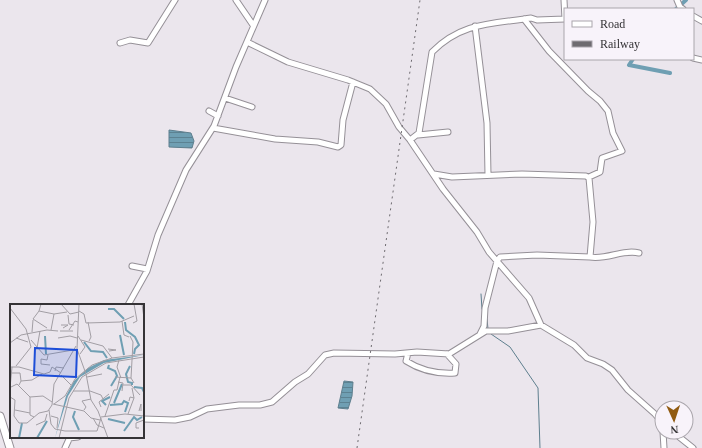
<svg xmlns="http://www.w3.org/2000/svg" width="702" height="448" viewBox="0 0 702 448" font-family="Georgia,serif">
<defs>
<pattern id="water-rules" width="6" height="5" patternUnits="userSpaceOnUse"><rect width="6" height="5" fill="#6f9fb3"/><path d="M0 2.5h6" fill="none" stroke="#5c8292"/></pattern>
</defs>
<rect width="100%" height="100%" fill="#ebe6ed"/>
<!-- water -->
<path fill="url(#water-rules)" stroke="#5e7f8e" d="M169 130 191 133 194 141 192 148 169 147Z
M344 381 353 382 352 396 348 409 338 408Z"/>
<g fill="none" stroke-linecap="round" stroke-linejoin="round">
<!-- stream -->
<path stroke="#5e7f8e" stroke-width="1" d="M481 294 482 309
M487 319 488 329
M491 334 510 347 538 388 540 448"/>
<!-- canal -->
<path stroke="#6f9fb3" stroke-width="4" d="M676 9 686 0
M633 59 629 65 670 73"/>
<defs>
<path id="minor" d="M236 0 253 25
M677 0 680 7 683 9
M693 16 702 21
M524 19 549 51 588 91 600 101 608 111 613 133 622 151 602 158 600 172 589 177
M475 26 487 123 488 175
M247 42 288 62 348 80 370 89 386 104 399 127 410 140 419 133 432 52C462 22 492 24 531 18L537 20 565 19 564 0
M120 43 130 40 148 43 175 0
M693 58 702 60
M225 98 252 107
M209 111 218 116
M213 128 275 139 318 142 338 147 341 145 343 120 353 82
M418 135 448 132
M410 140 443 189 477 232 489 252 529 298 541 325
M434 174 452 177 522 174 586 176 589 178 593 222 590 257 537 255 500 257 497 261 485 308 484 326 480 334
M590 257C607 260 623 249 639 253
M132 266 147 269
M128 305 147 271 158 235 186 170 214 126 236 67 265 0
M408 353 406 361C420 370 438 374 455 373L456 364 447 354
M143 419 175 420 190 417 207 409 239 405H260L272 402 295 382 308 374 325 355 334 353 395 354 417 352 449 354 486 331H508L541 325 574 345 587 358 603 364 612 370 628 390 655 414 662 422
M663 432 664 448
M673 432 693 448
M69 438 78 437
M65 448 70 437"/>
<path id="highway" d="M0 416 10 448"/>
</defs>
<!-- minor casing -->
<use href="#minor" stroke="#959097" stroke-width="7"/>
<!-- highway casing -->
<use href="#highway" stroke="#959097" stroke-width="9"/>
<!-- minor -->
<use href="#minor" stroke="#fff" stroke-width="5"/>
<!-- highway -->
<use href="#highway" stroke="#fff" stroke-width="7"/>
<!-- rail -->
<path stroke="#6e6b70" stroke-width="1" stroke-dasharray="2 4" stroke-linecap="butt" d="M357 448 420 0"/>
</g>
<!-- overview -->
<g transform="translate(10 304)">
<rect width="134" height="134" fill="#ebe6ed"/>
<path d="M134 51 94 59 70 73 58 92 45 134 56 92 64 77 78 64 94 56Z" fill="#6f9fb3"/>
<path fill="none" stroke="#6f9fb3" stroke-width="2" d="M98 5H104L114 15M115 18 116 26 125 33 129 41 125 45 124 50M110 31 114 51M35 32 36 50M74 38 81 47 93 48 97 54M99 61 98 64 105 67 107 72 101 82M120 62 116 70 118 78 122 79V81M124 83 132 84 134 88M104 99 112 80M96 101 92 97 100 93M100 101 112 100 114 97 118 99 115 108M65 107 63 113 69 126M98 115 115 119M114 127 124 113 127 116 132 113M9 134 12 119M27 134 37 117"/>
<path fill="none" stroke="#a29ea4" stroke-width="1" d="M31 0 29 7 23 15 37 24M51 0 60 10 69 8M69 0 67 45 76 70M132 0 134 14M0 4 16 25 21 43 6 62M29 7 44 10 57 8M69 7 74 10 76 19 110 18 124 12M58 11 59 20 64 21M112 17 114 31 119 33M78 18 81 33 79 37M123 19 127 17 124 0M51 21H58L53 24M41 26 44 10M59 26 65 17 68 18M50 27H63M22 28 23 16M68 32 75 43 70 50M120 32 123 38 121 74M6 34 18 38M48 34 60 32 67 34M21 36 34 51 63 46M71 36 93 42 102 54M0 39 11 31 37 26 48 27M27 44 30 27M98 45 106 46 99 47M38 51 37 56 31 55V60L40 61M109 56 107 63 111 74M82 61 102 54 134 50M0 63H9L34 70 40 68 42 63 51 69M45 67 46 63 54 64M2 69H10L11 77M76 70 81 96 88 107 98 134M51 71 61 81M77 73 92 70M105 73 121 74 124 79M108 78 113 79 112 87M9 81 11 77 22 76 32 70M113 81H121L130 91M1 83 7 80 20 93 33 92 42 98M0 84 2 63M63 87H80M80 87 91 91 93 95M55 92 65 75 82 61M0 93 5 96 4 112 9 119H17L29 109 38 107 42 101 44 80 66 42M20 93V111L24 113M119 97 120 93 124 94 122 84M43 100 74 107 81 114 90 116M44 100 55 92M91 103 89 98 99 90M5 106 20 109M39 106 41 120 45 125 55 127H87L91 114M74 106 76 103 72 97 81 95M129 107 131 100V107M118 110 124 94M41 112 48 114 47 124M95 112 104 86H107L110 73M91 113 115 110 134 112M83 114 87 121 94 124M26 121 35 117 37 110M129 124H126V119L134 116M49 134 59 94 72 73 96 59 134 53"/>
<path fill="#1d4ed8" fill-opacity="0.15" stroke="#1d4ed8" stroke-width="2" d="M25 44 67 46 66 73 24 71Z"/>
<rect width="134" height="134" fill="none" stroke="#353336" stroke-width="2"/>
</g>
<!-- legend -->
<rect x="564" y="8" width="130" height="52" fill="#f8f3fa" stroke="#aaa6ac"/>
<rect x="572" y="21" width="20" height="6" fill="#ffffff" stroke="#aaa6ac"/>
<text x="600" y="28" font-size="12" fill="#353336">Road</text>
<rect x="572" y="41" width="20" height="6" fill="#6e6b70" stroke="#aaa6ac"/>
<text x="600" y="48" font-size="12" fill="#353336">Railway</text>
<!-- north arrow -->
<g transform="translate(674 420) rotate(177)"><circle r="19" fill="#f8f3fa" stroke="#aaa6ac"/>
<path d="M0-3L7 15L0 10L-7 15Z" fill="#915b11"/>
<text y="-6" font-size="11" font-weight="bold" text-anchor="middle" fill="#353336">N</text>
</g>
</svg>
